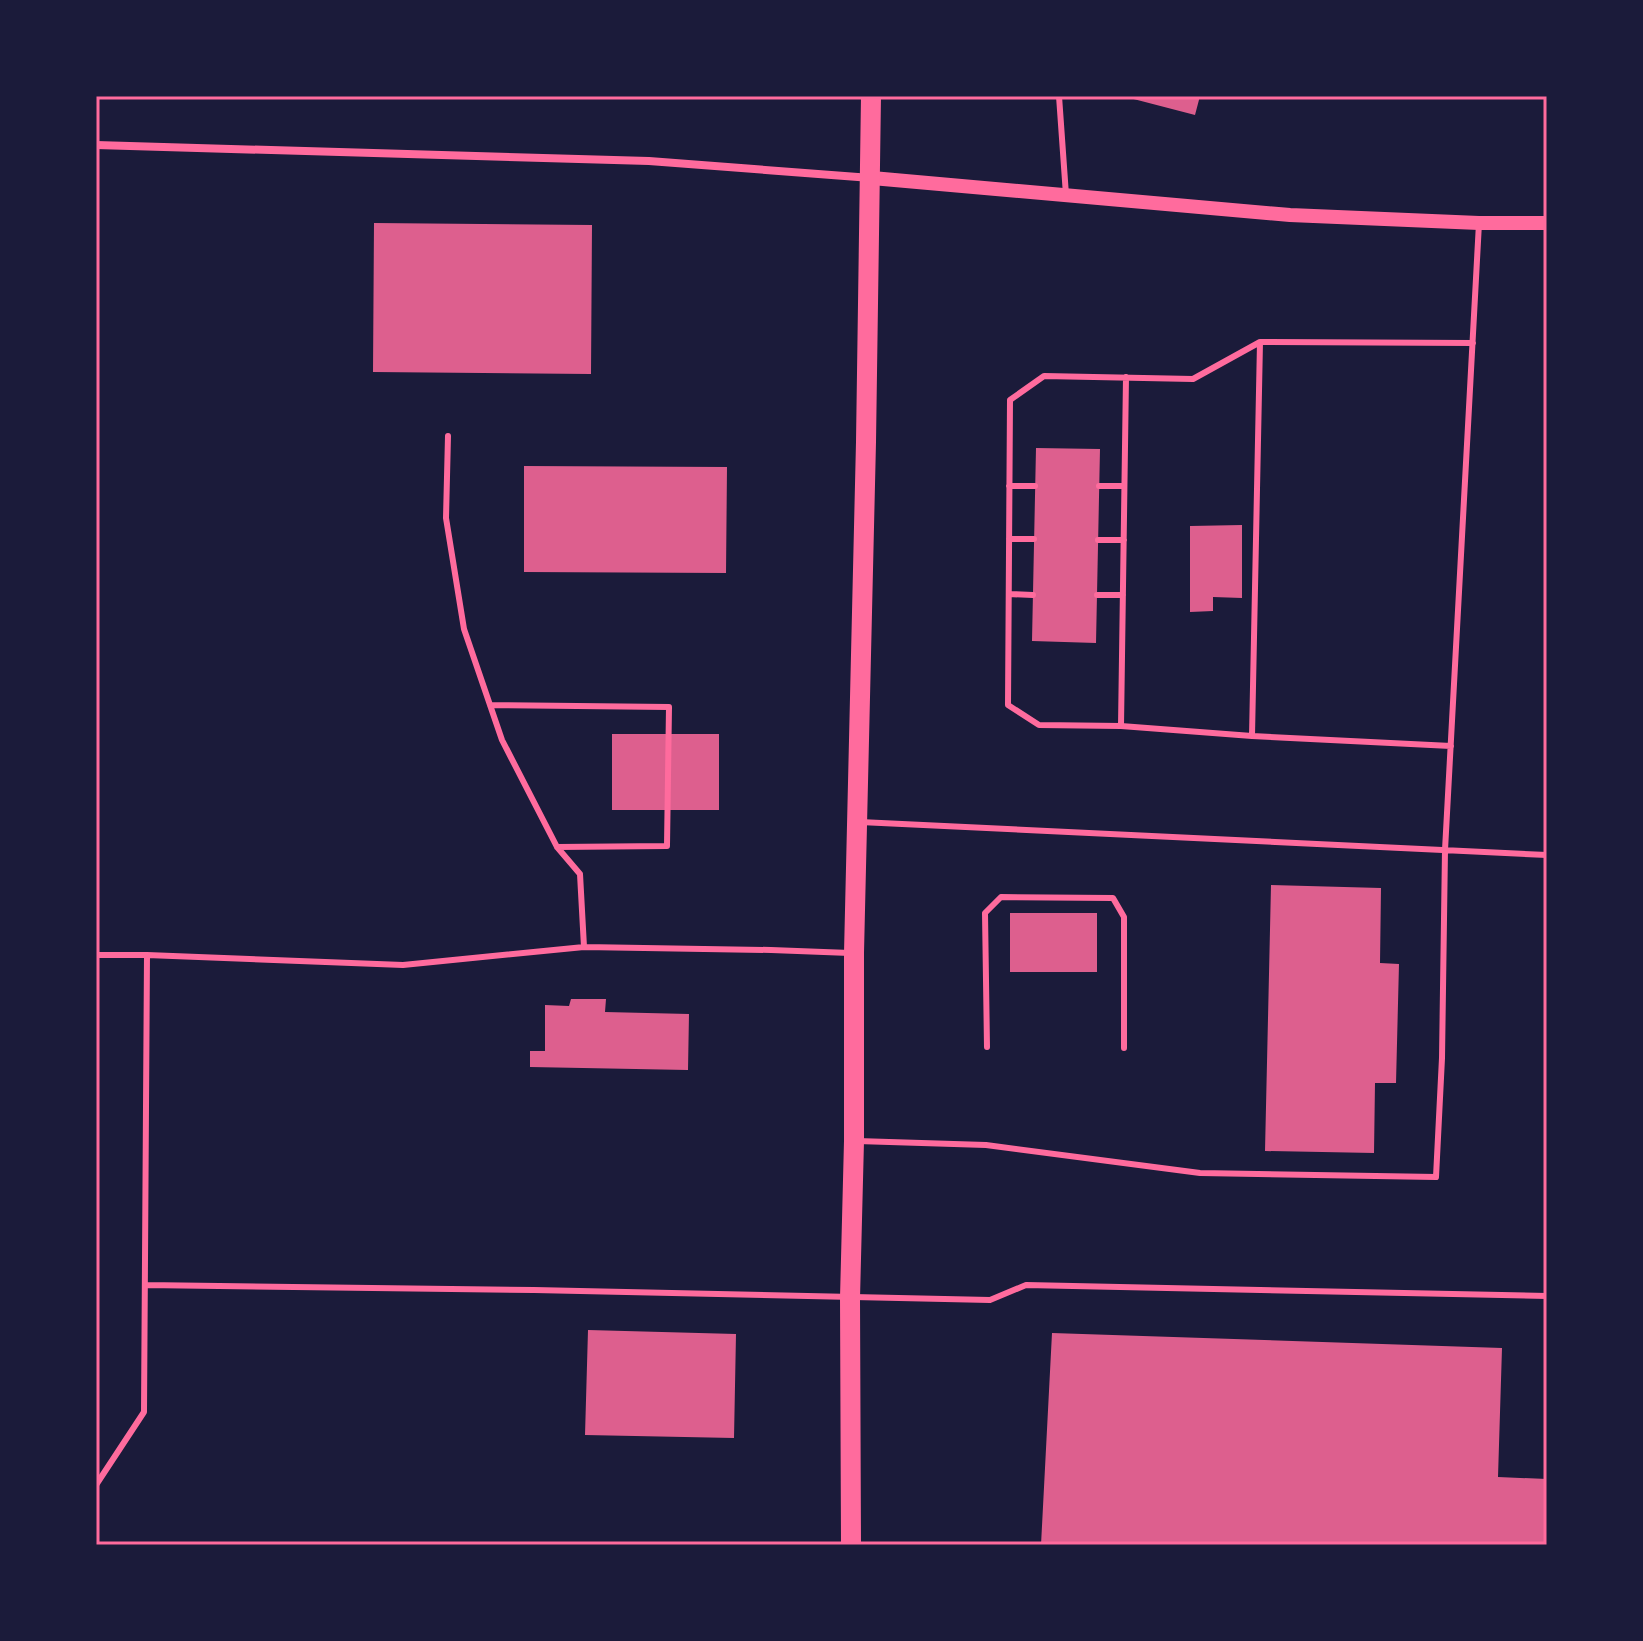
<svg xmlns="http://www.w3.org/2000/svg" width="1643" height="1641" viewBox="0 0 1643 1641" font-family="Literata,serif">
<rect width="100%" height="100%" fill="#1b1b3a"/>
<!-- building -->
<path fill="#dd5f8e" d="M1122 96H1200L1195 115Z
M374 223 592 225 591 374 373 372Z
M1036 448 1100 449 1096 643 1032 641Z
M524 466 727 467 726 573 524 572Z
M1242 525V598L1213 597V611L1190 612V526Z
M612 734H719V810H612Z
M1271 885 1381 888 1380 963 1399 964 1396 1083H1375L1374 1153 1265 1151Z
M1010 913H1097V972H1010Z
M571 999H606L605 1012 689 1014 688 1070 530 1067V1051H545V1005L569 1006Z
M588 1330 736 1334 734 1438 585 1435Z
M1052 1333 1502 1348 1498 1477 1547 1479V1545H1041Z"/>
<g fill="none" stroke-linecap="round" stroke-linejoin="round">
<!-- service -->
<path stroke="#ff6b9d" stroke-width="6" d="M1059 96 1066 195
M448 436 446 518 464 629 502 740 557 847 580 874 584 947
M1009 486H1035
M1099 486H1124
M1009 539H1034
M1098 540H1124
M1009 594 1033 595
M1097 595H1123
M490 705 669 707 667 846 557 847
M1121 726 1126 377
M1252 736 1260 342
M1451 746 1252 736 1121 726 1039 725 1008 705 1010 400 1044 376 1193 379 1260 342 1473 343
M860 822 1547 855
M96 955H147
M987 1047 985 913 1001 897 1113 898 1124 917V1048
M857 1141 986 1145 1200 1173 1436 1177 1442 1058 1445 850 1479 223
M145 1285 534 1290 990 1300 1026 1285 1547 1296
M96 1485 144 1412 147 955 403 965 584 947 771 950 850 953"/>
<!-- minor -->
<path stroke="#ff6b9d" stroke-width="8" d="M96 145 649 161 871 178"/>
<!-- tertiary -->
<path stroke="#ff6b9d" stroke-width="14" d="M872 178 1290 215 1479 223H1547"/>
<!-- primary -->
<path stroke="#ff6b9d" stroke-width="20" d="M851 1545 850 1298 854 1141V953L866 442 871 96"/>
</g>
<!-- border -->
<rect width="1643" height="1641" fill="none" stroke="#1b1b3a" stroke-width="196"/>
<rect x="98" y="98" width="1447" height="1445" fill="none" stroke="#ff6b9d" stroke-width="3"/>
</svg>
